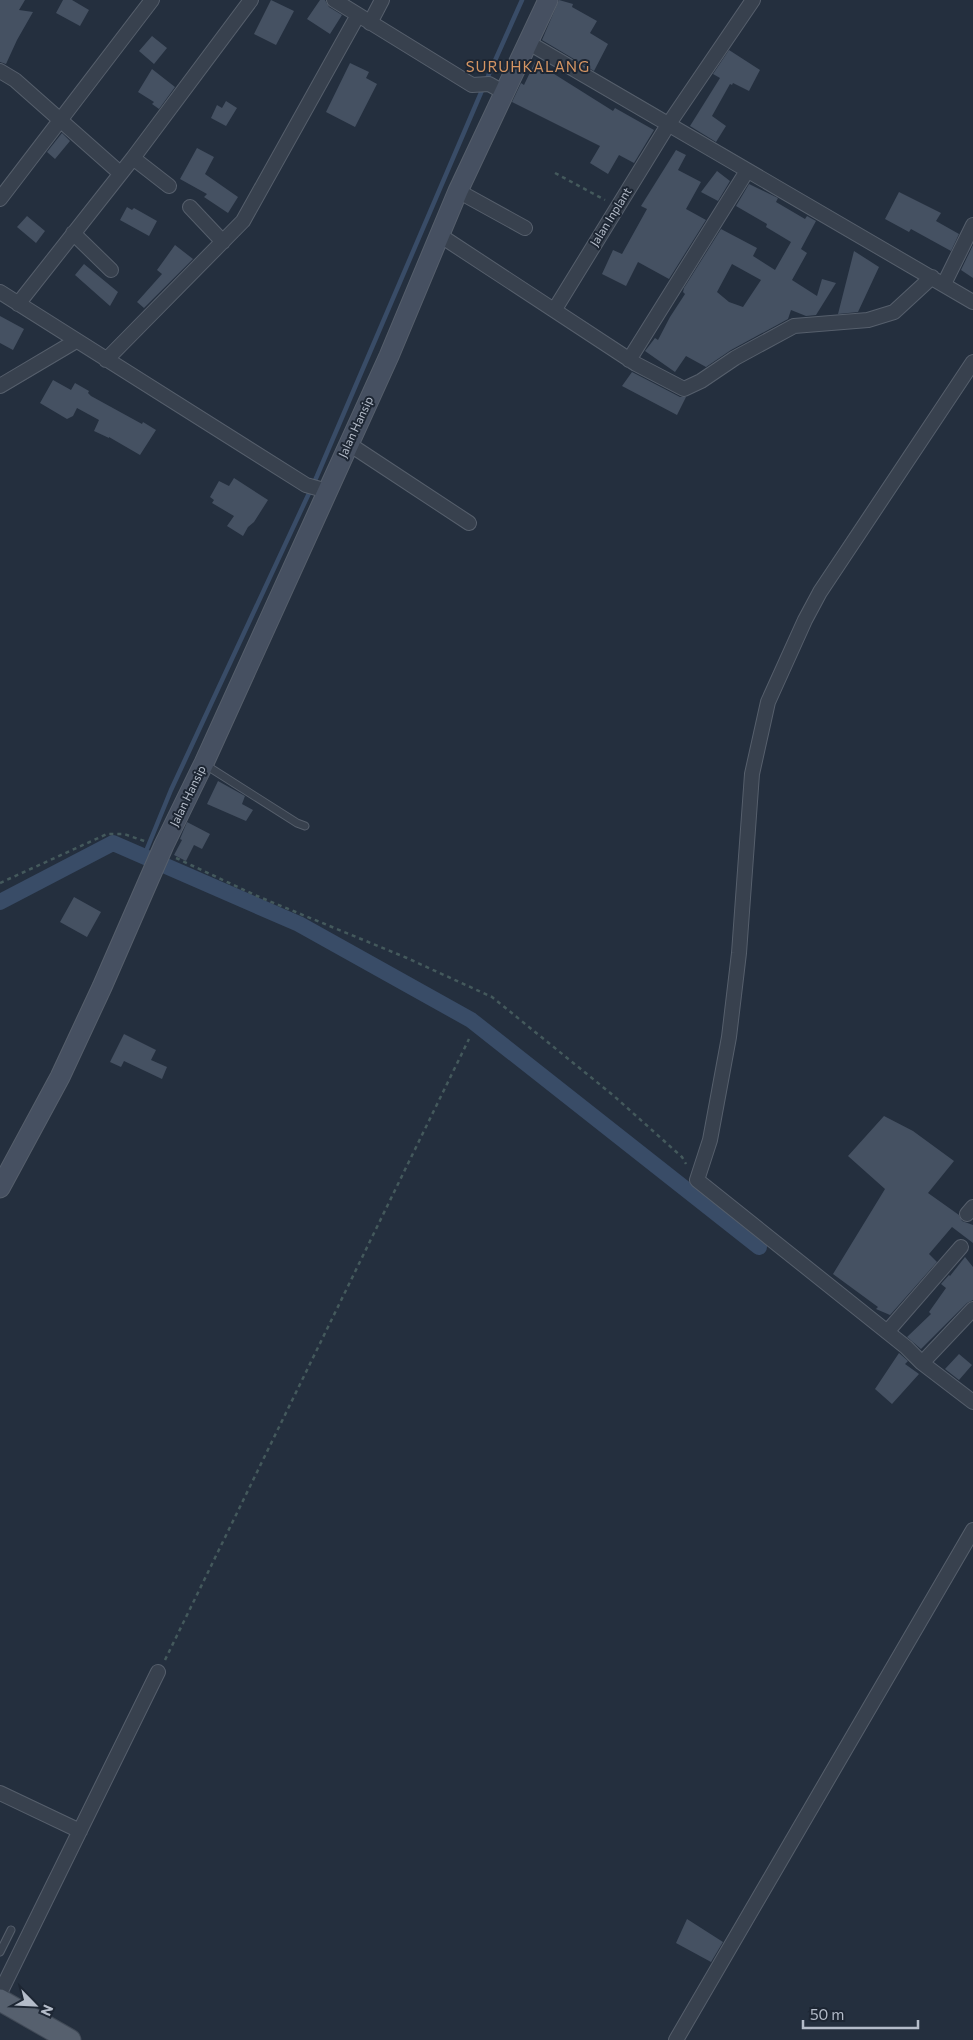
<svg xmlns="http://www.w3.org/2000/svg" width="973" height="2040" viewBox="0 0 973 2040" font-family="Commissioner,sans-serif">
<rect width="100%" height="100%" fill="#242f3e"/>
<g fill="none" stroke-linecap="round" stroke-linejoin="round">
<!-- stream -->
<path stroke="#394c67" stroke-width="4.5" d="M144 856 171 790 317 476 489 74 522 0"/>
<!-- canal -->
<path stroke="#394c67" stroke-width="16" d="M0 902 113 843 299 924 471 1020 759 1247"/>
</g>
<!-- building -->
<path fill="#455162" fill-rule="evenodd" d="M0 0H25L19 10 33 12 17 40 6 64 0 62Z
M63 0H72L89 10 80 26 56 13Z
M271 0 294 11 276 45 254 34Z
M320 0H325L329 7 342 15 330 34 307 19Z
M559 0 573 4 572 7 597 21 590 33 608 44 594 71 542 40Z
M152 36 167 48 154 64 139 51Z
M729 50 760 70 749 91 733 83 732 85 730 84 712 116 726 126 716 142 690 126 720 78 713 74Z
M535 62 613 111 615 108 654 130 634 163 619 155 608 174 590 163 600 146 512 102 521 83 524 85Z
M350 63 369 72 366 78 377 84 355 127 326 112Z
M152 69 175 87 159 109 152 104 154 102 138 92Z
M226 101 237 108 226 126 211 118 217 105 222 108Z
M62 133 70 141 55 159 47 152Z
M197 148 214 157 205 174 238 197 228 213 204 197 207 194 180 179Z
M676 150 686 155 678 170 701 182 686 209 706 220 669 279 638 262 626 286 602 274 613 250 622 254 647 209 641 206Z
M717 171 730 181 718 201 701 192Z
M749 184 778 198 776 202 805 219 807 216 816 221 801 249 807 253 792 280 817 296 822 279 836 283 816 315 806 316 791 310 788 319 731 350 706 367 686 356 675 372 645 351 655 338 658 340 670 317 685 294 683 292 684 288 721 229 757 248 753 256 775 270 791 242 766 227 767 224 736 206ZM732 264 761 280 743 307 729 302 717 292Z
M899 192 941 213 936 221 959 234 951 251 911 229 909 232 885 219Z
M127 207 132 210 134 208 157 221 149 236 120 220Z
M27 216 45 231 36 243 17 227Z
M175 245 193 259 144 308 137 302 162 274 157 270Z
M973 245V278L961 270Z
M854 251 879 267 858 312 838 314Z
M84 264 118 292 110 306 75 275Z
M0 316 24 329 13 350 0 343Z
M632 372 680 397H686L677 415 622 386Z
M53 380 71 390 75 383 89 391 88 393 91 396 142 424 143 422 156 430 140 455 109 437V438L94 431 99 420 77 408 73 416 67 419 40 403Z
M234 478 268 500 254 522 248 527 243 536 227 526 234 516 212 503 214 500 210 497 219 481 229 486Z
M218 781 245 796 242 804 253 810 246 821 207 804Z
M187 822 210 834 202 849 194 845 186 861 174 855 182 840 180 839Z
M74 897 101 912 87 937 60 922Z
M124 1034 156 1050 151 1060 167 1067 162 1079 124 1061 121 1067 110 1062Z
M884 1116 913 1131 954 1161 928 1193 959 1215 962 1221 973 1225V1243L952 1227 929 1254 937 1262 890 1315 876 1309 878 1307 833 1274 885 1189 848 1156Z
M965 1257 973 1267V1300L967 1303 921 1349 907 1337 931 1314 929 1312 946 1288 941 1284 949 1275 950 1276Z
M899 1353 908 1361 905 1364 919 1374 892 1404 875 1389Z
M959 1354 972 1365 959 1380 945 1369Z
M687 1919 723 1942 711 1962 676 1943Z"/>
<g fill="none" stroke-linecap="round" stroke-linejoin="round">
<defs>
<path id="lane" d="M204 764 297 823 305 826
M0 1952 11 1930"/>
<path id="street" d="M334 0 472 85 489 84 505 93
M370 23 382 0
M529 43 973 302
M0 71 15 80 120 173
M133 158 169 186
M458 191 525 228
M0 199 152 0
M190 207 223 242
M73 233 111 270
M441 236 636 364 684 389 701 381 735 358 794 326 868 320 894 312 932 277
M944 284 973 225
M0 292 306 485 327 491
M18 304 133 158 251 0
M555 309 668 125 753 0
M106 360 243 221 358 15
M629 360 747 171
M973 362 820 592 805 620 768 702 752 774 739 953 729 1037 710 1140 697 1180 906 1347 922 1363 973 1309
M0 386 76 341
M349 444 469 523
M967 1214 973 1207
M887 1332 961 1247
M922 1363 973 1402
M0 1793 80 1831
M0 1993 158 1672
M676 2040 973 1530"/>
<path id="secondary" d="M0 1188 60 1077 102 987 164 845 204 763 389 356 458 191 548 0"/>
<path id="primary" d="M0 2000 70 2040"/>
</defs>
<!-- lane casing -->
<use href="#lane" stroke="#565f6c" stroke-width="9"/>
<!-- street casing -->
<use href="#street" stroke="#565f6c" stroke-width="16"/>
<!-- secondary casing -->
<use href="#secondary" stroke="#565f6c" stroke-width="21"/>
<!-- primary casing -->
<use href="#primary" stroke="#414a57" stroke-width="23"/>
<!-- path -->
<path stroke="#44595c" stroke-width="2.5" stroke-dasharray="4 4" stroke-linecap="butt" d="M555 173 605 200
M176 858 257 896 407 958 492 997 614 1096 682 1157 686 1164
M0 883 107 834H124L147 842
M165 1660 469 1039"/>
<!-- lane -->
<use href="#lane" stroke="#38414e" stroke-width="7"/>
<!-- street -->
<use href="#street" stroke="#38414e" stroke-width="14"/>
<!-- secondary -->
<use href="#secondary" stroke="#465061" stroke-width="19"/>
<!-- primary -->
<use href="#primary" stroke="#56606e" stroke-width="21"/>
</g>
<g text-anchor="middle" stroke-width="4" stroke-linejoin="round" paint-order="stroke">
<!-- street labels -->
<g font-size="12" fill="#b4bcc9" stroke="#1d2633">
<text transform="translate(611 217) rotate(-58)" y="4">Jalan Inplant</text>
<text transform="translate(356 427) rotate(-65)" y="4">Jalan Hansip</text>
<text transform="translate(188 796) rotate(-64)" y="4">Jalan Hansip</text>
</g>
<!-- quarter labels -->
<g font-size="15" letter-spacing="1" fill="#d59563" stroke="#1d2633">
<text x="528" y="72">SURUHKALANG</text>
</g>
</g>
<!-- north arrow -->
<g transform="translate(35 2005) rotate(114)" stroke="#1d2633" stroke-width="4" paint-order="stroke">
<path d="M0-4L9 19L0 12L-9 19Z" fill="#b4bcc9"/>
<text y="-8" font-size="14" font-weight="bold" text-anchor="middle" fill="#b4bcc9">N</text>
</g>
<!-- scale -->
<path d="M803 2020v8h115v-8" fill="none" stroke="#b4bcc9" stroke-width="2.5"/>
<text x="810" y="2020" font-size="15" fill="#b4bcc9" stroke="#1d2633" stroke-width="4" paint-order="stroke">50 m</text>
</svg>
